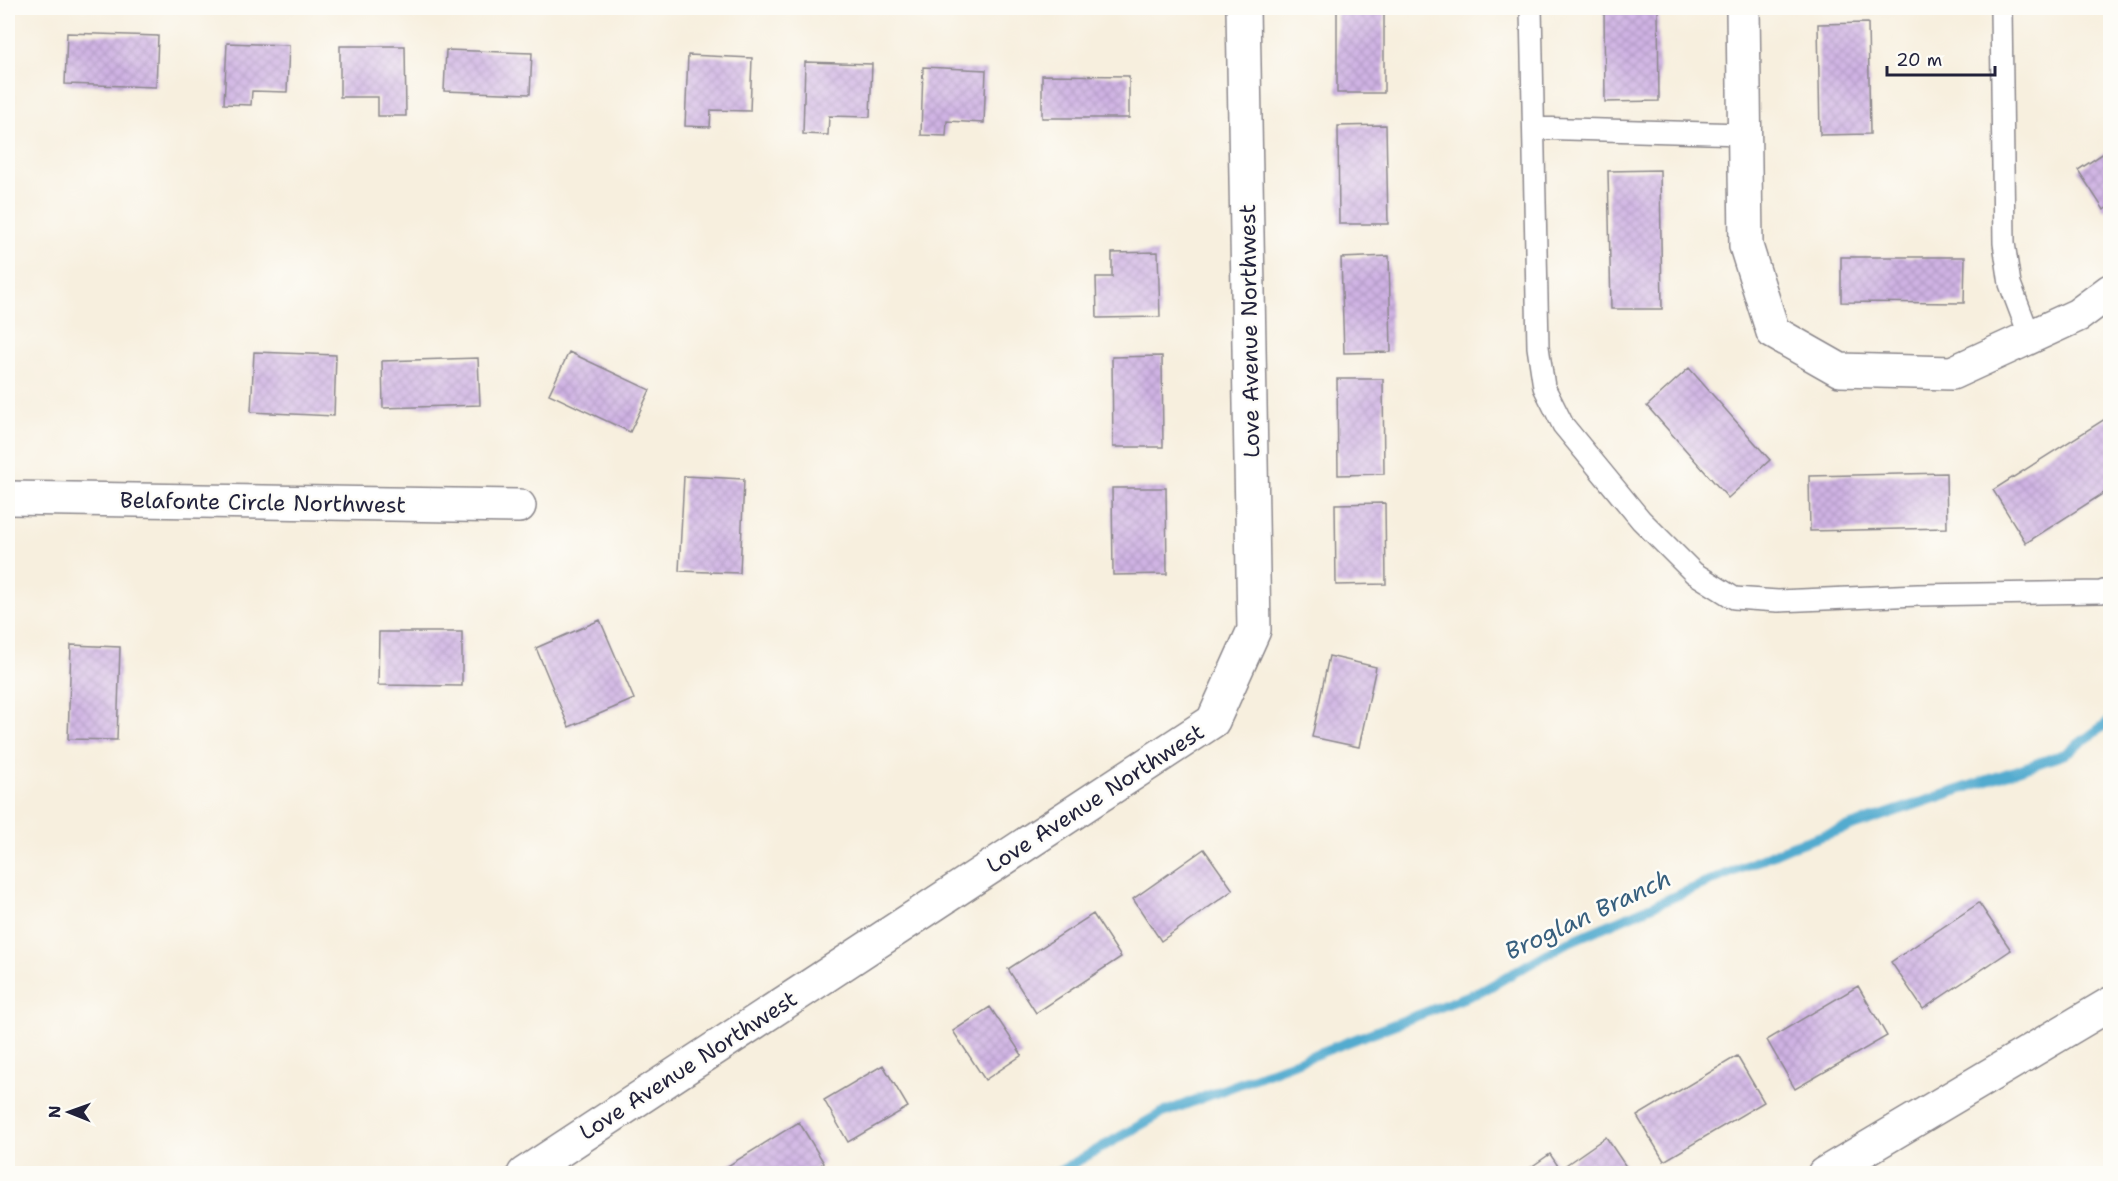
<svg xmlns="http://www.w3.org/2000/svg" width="2118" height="1181" viewBox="0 0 2118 1181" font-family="'Shantell Sans',sans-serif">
<defs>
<pattern id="building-cross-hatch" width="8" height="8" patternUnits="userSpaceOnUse" patternTransform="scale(1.5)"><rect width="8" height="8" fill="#cfb2e3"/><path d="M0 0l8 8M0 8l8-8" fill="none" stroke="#b199c4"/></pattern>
</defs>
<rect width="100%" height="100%" fill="#fdfcf7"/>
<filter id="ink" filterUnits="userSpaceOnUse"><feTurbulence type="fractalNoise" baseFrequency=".0167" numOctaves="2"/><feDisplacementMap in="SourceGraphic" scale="12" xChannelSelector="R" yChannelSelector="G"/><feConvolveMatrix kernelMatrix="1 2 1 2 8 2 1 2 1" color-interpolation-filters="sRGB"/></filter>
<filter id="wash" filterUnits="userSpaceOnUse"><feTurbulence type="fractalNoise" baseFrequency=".008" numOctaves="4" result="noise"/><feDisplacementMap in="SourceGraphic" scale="24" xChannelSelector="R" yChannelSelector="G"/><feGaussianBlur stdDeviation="1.35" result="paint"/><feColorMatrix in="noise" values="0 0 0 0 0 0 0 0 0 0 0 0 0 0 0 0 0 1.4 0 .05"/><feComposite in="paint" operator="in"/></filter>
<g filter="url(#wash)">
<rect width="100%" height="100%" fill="#f7efde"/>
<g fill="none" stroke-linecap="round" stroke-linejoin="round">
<!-- stream -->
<path stroke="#52abcf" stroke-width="10" d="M1055 1174 1160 1114 1484 990 1564 944 1792 846 2065 754 2110 721"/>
</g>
<g id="blocks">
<!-- building -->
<path fill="url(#building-cross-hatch)" d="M1337 8H1384V93H1337Z
M1604 8H1658L1659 101 1605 102Z
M1868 23 1870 134 1820 135 1818 24Z
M67 33 158 36 156 87 65 84Z
M227 43 289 45 287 92 252 91 251 105 224 104Z
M340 46H405L406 116H378V97H340Z
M446 50 532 53 530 94 444 91Z
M688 55 752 58 750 111 711 110 710 127 685 126Z
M805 62 872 64 870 117 829 116 828 135 803 134Z
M923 67 986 70 984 123 947 121 946 136 921 135Z
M1042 75 1129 76V118H1042Z
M1386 125 1388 224H1339L1338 126Z
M2110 149V205L2104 210 2078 170Z
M1660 170 1662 309H1611L1608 171Z
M1158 252 1160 317 1097 318 1096 277H1112V253Z
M1389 256 1391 352 1344 353 1341 258Z
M1841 257H1965L1964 303 1841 302Z
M254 352 336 355 334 416 251 412Z
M569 352 650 390 630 432 549 394Z
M1162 356 1163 447H1113L1112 357Z
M478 358 480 405 383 408 382 361Z
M1689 368 1770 460 1728 498 1647 406Z
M1337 379H1383L1384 474 1338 475Z
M2108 417 2110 421V489L2026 543 1993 490Z
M1946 473 1947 528 1810 531 1809 476Z
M684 476 744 479 740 573 679 571Z
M1112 488H1166L1167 574 1113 575Z
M1385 503 1386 584 1336 585 1335 504Z
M600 620 634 699 569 727 536 648Z
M379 632H462V686L378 685Z
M71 645 120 647 117 740 68 739Z
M1329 656 1376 667 1359 747 1312 737Z
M1204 849 1233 890 1161 941 1133 899Z
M1979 903 2011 950 1923 1009 1891 962Z
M1093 914 1121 957 1036 1013 1008 969Z
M1858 986 1887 1036 1795 1089 1767 1040Z
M990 1007 1022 1055 985 1080 953 1031Z
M1737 1056 1764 1102 1664 1161 1637 1116Z
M883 1065 908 1107 848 1142 824 1100Z
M799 1122 824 1163 807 1174H731L726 1167Z
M1606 1137 1631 1174H1521L1550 1154 1560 1169Z"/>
</g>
</g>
<g filter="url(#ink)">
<use href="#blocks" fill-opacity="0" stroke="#8c888c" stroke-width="1.5"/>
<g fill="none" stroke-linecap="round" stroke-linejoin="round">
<defs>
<path id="service" d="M1531 8 1538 347 1544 387 1563 425 1641 520 1694 573 1734 598 1778 601 1918 595 2101 592 2110 589
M2001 8 2004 243 2010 284 2030 337
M1534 128 1743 134"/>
<path id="minor" d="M1743 8 1746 246 1773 332 1840 370 1952 373 2078 315 2110 291
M8 498 519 506
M524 1174 1213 721 1254 630 1243 8
M1824 1174 2110 1004"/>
</defs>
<!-- service casing -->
<use href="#service" stroke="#8c888c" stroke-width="24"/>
<!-- minor casing -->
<use href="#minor" stroke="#8c888c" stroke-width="36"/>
<!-- service -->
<use href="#service" stroke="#fff" stroke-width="21"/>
<!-- minor -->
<use href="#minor" stroke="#fff" stroke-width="33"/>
</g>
</g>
<g text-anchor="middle" stroke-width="5" stroke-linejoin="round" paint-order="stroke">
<!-- street labels -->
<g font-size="22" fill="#22223b" stroke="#fdfcf7">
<text transform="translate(1249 331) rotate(-91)" y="8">Love Avenue Northwest</text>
<text transform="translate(263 502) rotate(1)" y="8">Belafonte Circle Northwest</text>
<text transform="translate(1095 798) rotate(-33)" y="8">Love Avenue Northwest</text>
<text transform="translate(688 1065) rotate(-33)" y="8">Love Avenue Northwest</text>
</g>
<!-- water labels -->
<g font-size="24" font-style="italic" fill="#38607e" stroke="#fdfcf7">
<text transform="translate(1588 915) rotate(-25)" y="8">Broglan Branch</text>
</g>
</g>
<!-- margin -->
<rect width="2118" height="1181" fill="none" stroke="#fdfcf7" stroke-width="30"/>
<!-- north arrow -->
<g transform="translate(69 1112) rotate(271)" stroke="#fdfcf7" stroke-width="4.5" paint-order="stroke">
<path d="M0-4.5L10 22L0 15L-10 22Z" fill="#22223b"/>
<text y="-9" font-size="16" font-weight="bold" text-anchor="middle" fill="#22223b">N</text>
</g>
<!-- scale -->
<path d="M1887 66v9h108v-9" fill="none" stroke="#22223b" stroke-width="3"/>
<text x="1896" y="66" font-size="18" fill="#22223b" stroke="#fdfcf7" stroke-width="4.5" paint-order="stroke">20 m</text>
</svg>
